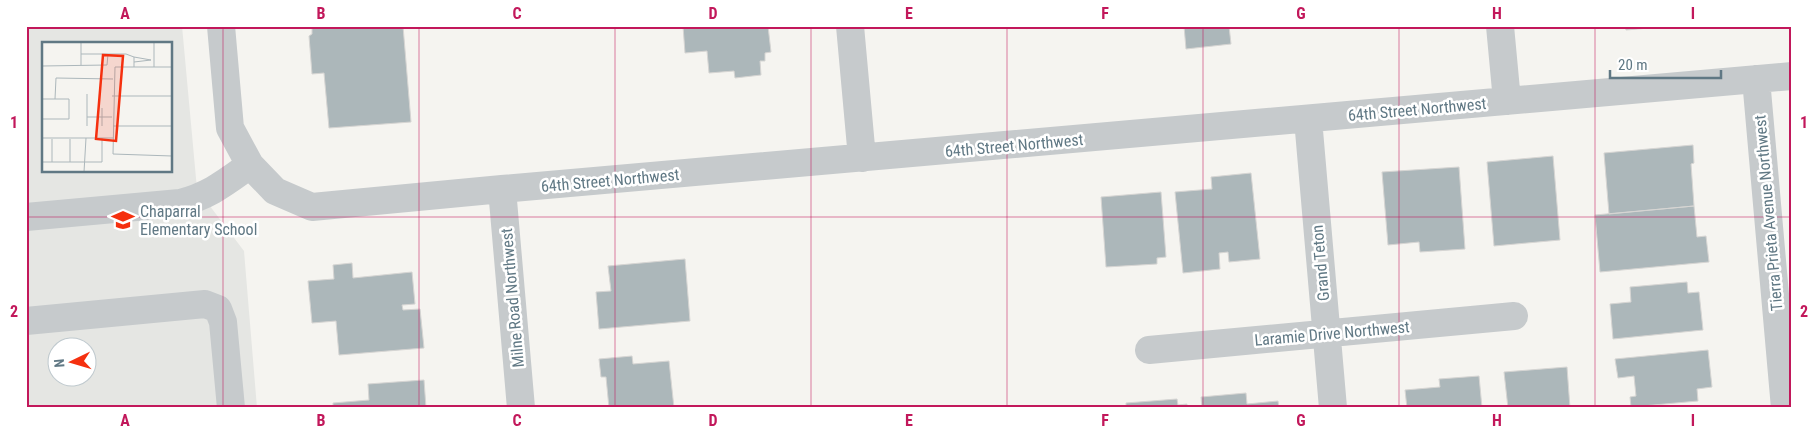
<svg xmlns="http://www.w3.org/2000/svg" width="1818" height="434" viewBox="0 0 1818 434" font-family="'Roboto Condensed',sans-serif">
<rect width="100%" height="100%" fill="#f5f4f0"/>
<!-- built -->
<path fill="#e5e6e3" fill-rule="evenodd" d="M26 26H182L197 189 244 251 257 408H26ZM44 44H171V171H44ZM58 346H88V376H58Z"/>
<!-- building -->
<path fill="#acb7ba" stroke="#d6d5d3" d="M312 26H403L411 122 329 128 324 73 312 74 309 36 312 34Z
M683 26H768L771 52 765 53V61H760L761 75 735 78 734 71 709 73 707 51 685 53Z
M1184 26H1229L1231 44 1186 49Z
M1625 26H1672L1626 30Z
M1693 145 1694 163 1691 164 1694 206 1609 214 1604 153Z
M1553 156 1560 240 1494 246 1487 162Z
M1459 167 1465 249 1420 252 1419 242 1388 245 1382 172Z
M1251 173 1260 259 1229 262 1228 252 1219 253 1220 269 1183 273 1175 192 1212 189 1211 177Z
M1161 192 1166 257 1157 258V264L1106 267 1101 197Z
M1694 206 1697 237 1706 236 1709 262 1600 272 1595 215Z
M685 259 690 321 599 329 596 292 611 291 608 266Z
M352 263 353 278 412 272 415 304 402 305 403 310 420 309 424 348 339 355 336 321 312 323 308 281 334 279 333 265Z
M1687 282 1688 293 1699 292 1703 330 1613 339 1610 304 1631 302 1630 287Z
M1708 350 1712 387 1697 389 1698 401 1631 407 1630 397 1636 396 1634 376 1618 378 1615 359Z
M632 356 633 364 669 361 674 408H609L606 377H601L599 359Z
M1567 367 1570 408H1508L1504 372Z
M1479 376 1482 408H1407L1405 390 1440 387 1439 379Z
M424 380 426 408H333V403L369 400 368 384Z
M1246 393 1247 404 1278 401 1279 408H1202L1201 397Z
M1177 399 1178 405 1187 404V408H1126V403Z"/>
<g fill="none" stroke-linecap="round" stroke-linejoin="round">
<!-- minor -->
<path stroke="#c6cacc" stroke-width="28" d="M221 26 230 128 250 165 275 191 312 207 502 189 1792 76
M850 26 862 158
M1500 26 1507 101
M1756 79 1785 408
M1308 119 1333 408
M502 189 521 408
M26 217 180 203C209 196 226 182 250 165
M26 321 205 304 218 309 223 322 231 408
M1149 350 1514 316"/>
</g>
<!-- grid -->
<path fill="none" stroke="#c2185b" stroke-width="1" stroke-opacity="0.55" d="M223 26V408M419 26V408M615 26V408M811 26V408M1007 26V408M1203 26V408M1399 26V408M1595 26V408M26 217H1792"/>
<!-- icons -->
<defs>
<symbol id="school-bare" viewBox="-9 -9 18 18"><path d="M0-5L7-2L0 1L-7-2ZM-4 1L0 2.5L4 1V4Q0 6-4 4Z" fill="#f5300f" stroke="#fff" stroke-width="2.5" paint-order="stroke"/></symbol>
</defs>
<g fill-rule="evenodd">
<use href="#school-bare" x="107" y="204" width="32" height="32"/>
</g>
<g text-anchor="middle" stroke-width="5" stroke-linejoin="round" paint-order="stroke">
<!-- street labels -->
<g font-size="16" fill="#607884" stroke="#fff">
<text transform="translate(1417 109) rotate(-5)" y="6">64th Street Northwest</text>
<text transform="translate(1014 145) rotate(-5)" y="6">64th Street Northwest</text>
<text transform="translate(610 180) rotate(-5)" y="6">64th Street Northwest</text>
<text transform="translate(1768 213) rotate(-95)" y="6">Tierra Prieta Avenue Northwest</text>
<text transform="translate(1320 263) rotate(-95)" y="6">Grand Teton</text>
<text transform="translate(512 298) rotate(-95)" y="6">Milne Road Northwest</text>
<text transform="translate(1332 333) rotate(-5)" y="6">Laramie Drive Northwest</text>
</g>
<!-- poi labels -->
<g font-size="16" fill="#607884" stroke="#fff" text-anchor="start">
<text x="140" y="217">Chaparral<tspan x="140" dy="18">Elementary School</tspan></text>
</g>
</g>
<!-- overview -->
<g transform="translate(42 42)">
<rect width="130" height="130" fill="#f5f4f0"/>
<path fill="none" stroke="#acb7bb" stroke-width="1" d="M39 12H84L92 15V25M92 15 109 18 92 20M39 23V0M0 24 65 23 66 12M73 25 71 112 130 114M73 25H130M112 25V0M70 54H130M0 57H27V77H0M13 57 14 36 71 37M60 66V84M45 75H70M45 84V52M71 84H130M0 96H71M10 97V120M28 97V120M0 120H60V96M42 130 44 96"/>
<path fill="#f5300f" fill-opacity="0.15" stroke="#f5300f" stroke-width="2.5" d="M61 13 81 14 74 99 54 97Z"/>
<rect width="130" height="130" fill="none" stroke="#607884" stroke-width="2.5"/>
</g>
<!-- border -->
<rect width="1818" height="434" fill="none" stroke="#ffffff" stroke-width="55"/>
<!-- north arrow -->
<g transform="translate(72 362) rotate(265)"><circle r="24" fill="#ffffff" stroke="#bfc9ce"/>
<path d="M0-4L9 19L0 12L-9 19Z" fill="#f5300f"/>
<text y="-8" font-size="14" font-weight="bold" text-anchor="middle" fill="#607884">N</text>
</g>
<!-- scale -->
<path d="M1610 70v8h111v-8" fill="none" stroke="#607884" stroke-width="2.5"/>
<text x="1618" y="70" font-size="15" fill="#607884" stroke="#ffffff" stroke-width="4" paint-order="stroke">20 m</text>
<rect x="28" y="28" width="1762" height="378" fill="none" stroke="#c2185b" stroke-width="2"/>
<g font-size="16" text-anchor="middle" font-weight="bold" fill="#c2185b">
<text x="125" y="19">A</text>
<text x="321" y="19">B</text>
<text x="517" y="19">C</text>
<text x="713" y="19">D</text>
<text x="909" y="19">E</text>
<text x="1105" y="19">F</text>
<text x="1301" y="19">G</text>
<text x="1497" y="19">H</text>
<text x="1693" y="19">I</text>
<text x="14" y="128">1</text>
<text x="1804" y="128">1</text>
<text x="14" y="317">2</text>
<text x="1804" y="317">2</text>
<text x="125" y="426">A</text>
<text x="321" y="426">B</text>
<text x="517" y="426">C</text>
<text x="713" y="426">D</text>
<text x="909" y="426">E</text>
<text x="1105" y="426">F</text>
<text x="1301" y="426">G</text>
<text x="1497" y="426">H</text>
<text x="1693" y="426">I</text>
</g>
</svg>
